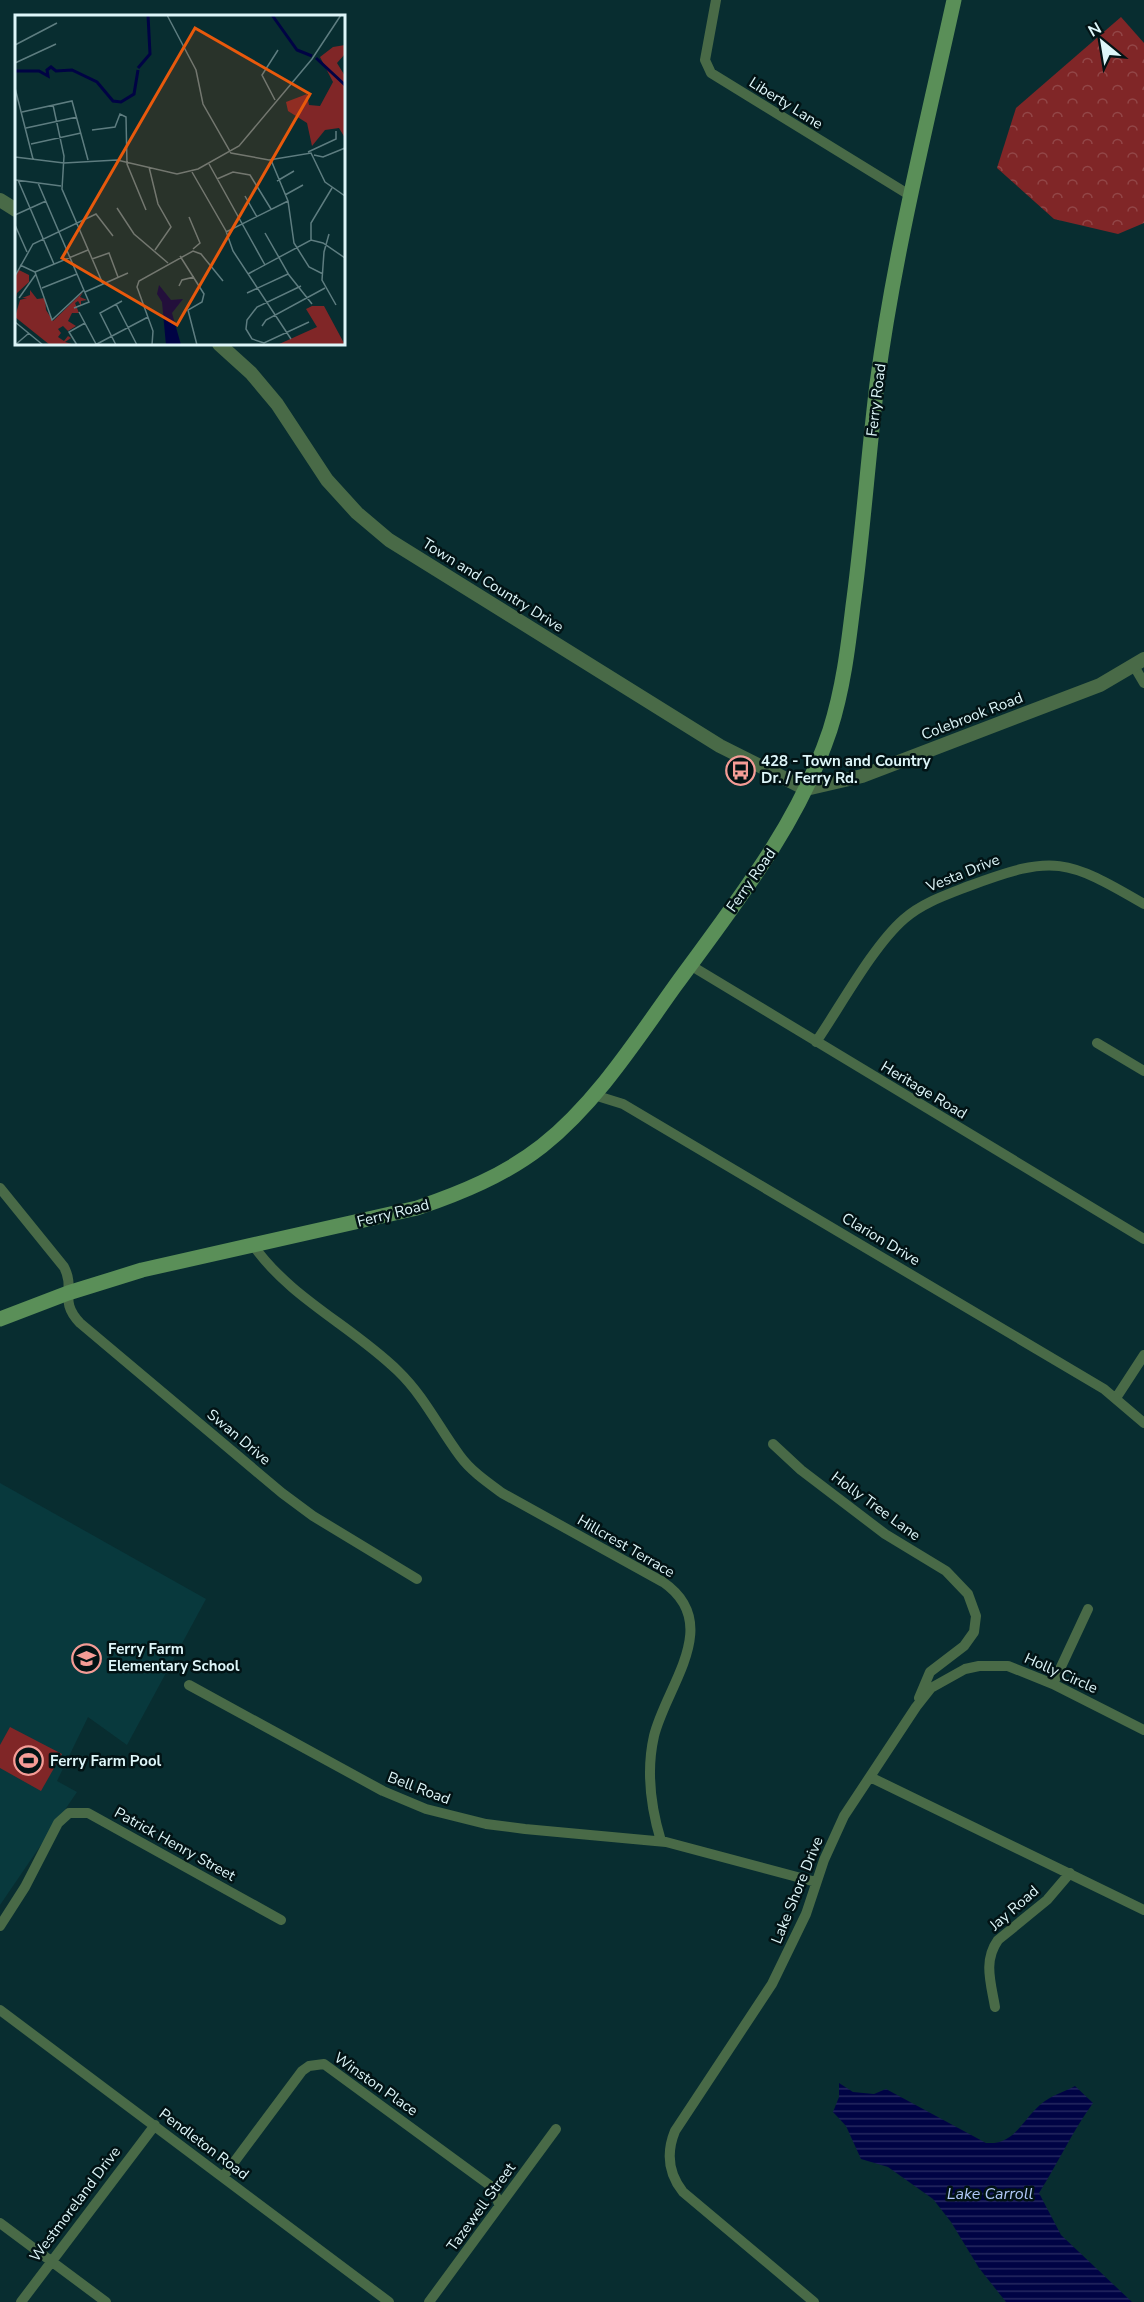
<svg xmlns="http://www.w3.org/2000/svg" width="1144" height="2302" viewBox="0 0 1144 2302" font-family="'Nunito Sans',sans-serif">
<defs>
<pattern id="forest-crowns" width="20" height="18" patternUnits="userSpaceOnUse" patternTransform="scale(1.5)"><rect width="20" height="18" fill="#802627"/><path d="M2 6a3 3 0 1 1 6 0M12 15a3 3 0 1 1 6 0" fill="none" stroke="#924647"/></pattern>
<pattern id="water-rules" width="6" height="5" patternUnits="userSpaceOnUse" patternTransform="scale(1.5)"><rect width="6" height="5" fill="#000344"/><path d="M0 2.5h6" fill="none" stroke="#252860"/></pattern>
</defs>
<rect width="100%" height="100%" fill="#082d30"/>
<!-- built -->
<path fill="#08393d" d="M0 1483 206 1599 127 1745 88 1717 57 1781 77 1792 0 1905Z"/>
<!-- forest -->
<path fill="url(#forest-crowns)" d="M1121 17 1144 43V223L1118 234 1054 219 997 168 1016 108Z"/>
<!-- park -->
<path fill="#802627" d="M10 1727 62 1754 41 1791 0 1768V1745Z"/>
<!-- water -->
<path fill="url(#water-rules)" d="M839 2083 853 2092 874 2094 886 2089 986 2143C1015 2145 1021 2121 1041 2104 1050 2096 1064 2092 1075 2086L1093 2103C1072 2132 1058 2163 1039 2193L1061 2235 1132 2302H1006L979 2268 951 2222 933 2199 888 2167 861 2159 846 2126 833 2112 839 2097Z"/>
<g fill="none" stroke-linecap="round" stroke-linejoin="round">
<!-- minor -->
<path stroke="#496a47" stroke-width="10" d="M716 0 705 60 711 73 911 196
M1134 666 1144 683
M690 965 1144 1239
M816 1042C840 1007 873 946 904 919 922 903 946 895 969 886 1054 854 1067 859 1144 904
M1097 1043 1144 1071
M594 1095 623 1104 1104 1389 1144 1423
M0 1188 64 1267C76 1290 58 1300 80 1323L282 1493 313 1516 417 1579
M253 1245C290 1298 352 1326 398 1371 424 1396 439 1428 460 1456 471 1471 487 1482 502 1493L663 1582C724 1624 666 1686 654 1736 646 1771 651 1808 661 1841
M1116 1398 1144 1355
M773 1444 801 1470 885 1534 946 1571 968 1594 976 1616 974 1632 964 1646 930 1672 919 1698
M1053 1684 1088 1609
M189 1685 383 1791 426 1809 486 1824 525 1829 666 1842 816 1882
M870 1777 1144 1910
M0 1926 25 1887 58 1823 69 1813H88L281 1920
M995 2007C991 1983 983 1961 998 1940L1047 1900 1070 1873
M0 2010 389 2302
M223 2177 302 2071 309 2066 324 2064 492 2187 499 2204
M0 2223 106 2302
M21 2302 155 2125
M429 2302 556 2129
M814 2302 683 2192C668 2173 666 2153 675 2131L772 1984 806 1914 824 1860 844 1816 916 1707 931 1688 965 1669 979 1666H1008L1053 1684 1144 1730"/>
<!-- tertiary -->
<path stroke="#496a47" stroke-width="14" d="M0 200 16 210
M219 344 251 373 277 404 327 480 357 513 389 540 720 746 806 789 862 776 1100 685 1144 659"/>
<!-- secondary -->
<path stroke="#5a8f58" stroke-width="15" d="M0 1319 68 1293 142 1270 417 1208C461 1193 505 1175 542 1146 596 1103 635 1042 675 986 734 905 798 826 830 730 843 689 848 648 853 606 863 532 868 458 877 384 894 255 926 127 954 0"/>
</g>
<!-- icons -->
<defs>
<symbol id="bus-ring" viewBox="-11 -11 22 22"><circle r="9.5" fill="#021315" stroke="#f59c96" stroke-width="1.5"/><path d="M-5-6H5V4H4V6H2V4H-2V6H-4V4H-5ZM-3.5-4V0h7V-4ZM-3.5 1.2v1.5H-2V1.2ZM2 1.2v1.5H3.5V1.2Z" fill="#f59c96"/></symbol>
<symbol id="school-ring" viewBox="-11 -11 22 22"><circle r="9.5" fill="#021315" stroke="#f59c96" stroke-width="1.5"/><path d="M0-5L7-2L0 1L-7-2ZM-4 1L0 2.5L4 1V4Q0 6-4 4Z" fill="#f59c96"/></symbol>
<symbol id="stadium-ring" viewBox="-11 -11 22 22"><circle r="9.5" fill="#021315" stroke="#f59c96" stroke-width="1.5"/><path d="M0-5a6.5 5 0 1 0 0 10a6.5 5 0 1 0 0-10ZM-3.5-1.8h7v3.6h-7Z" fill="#f59c96"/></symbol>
</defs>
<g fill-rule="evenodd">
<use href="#bus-ring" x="724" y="754" width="33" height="33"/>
<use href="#school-ring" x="70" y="1642" width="33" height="33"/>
<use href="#stadium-ring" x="12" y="1744" width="33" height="33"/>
</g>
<g text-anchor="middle" stroke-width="5" stroke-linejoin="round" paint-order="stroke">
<!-- street labels -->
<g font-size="15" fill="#def6f9" stroke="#021315">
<text transform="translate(786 103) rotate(32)" y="5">Liberty Lane</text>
<text transform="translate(876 400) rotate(-83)" y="5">Ferry Road</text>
<text transform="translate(493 585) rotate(32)" y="5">Town and Country Drive</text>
<text transform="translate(972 716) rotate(-21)" y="5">Colebrook Road</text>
<text transform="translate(963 873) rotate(-22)" y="5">Vesta Drive</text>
<text transform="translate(751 880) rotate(-55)" y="5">Ferry Road</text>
<text transform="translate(924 1090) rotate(31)" y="5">Heritage Road</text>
<text transform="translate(393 1213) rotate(-14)" y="5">Ferry Road</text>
<text transform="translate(881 1239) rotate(31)" y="5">Clarion Drive</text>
<text transform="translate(239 1437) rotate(40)" y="5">Swan Drive</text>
<text transform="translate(876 1506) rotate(36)" y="5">Holly Tree Lane</text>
<text transform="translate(626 1546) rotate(30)" y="5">Hillcrest Terrace</text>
<text transform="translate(1061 1673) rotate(24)" y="5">Holly Circle</text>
<text transform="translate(419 1788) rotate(21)" y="5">Bell Road</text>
<text transform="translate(175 1844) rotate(29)" y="5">Patrick Henry Street</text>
<text transform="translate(797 1890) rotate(-68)" y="5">Lake Shore Drive</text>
<text transform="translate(1014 1908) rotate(-41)" y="5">Jay Road</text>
<text transform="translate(376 2084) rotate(35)" y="5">Winston Place</text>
<text transform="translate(204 2144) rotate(37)" y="5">Pendleton Road</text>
<text transform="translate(75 2204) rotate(-53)" y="5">Westmoreland Drive</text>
<text transform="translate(481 2207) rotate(-54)" y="5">Tazewell Street</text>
</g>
<!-- poi labels -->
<g font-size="15" font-weight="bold" fill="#def6f9" stroke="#021315" text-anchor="start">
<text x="761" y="766">428 - Town and Country<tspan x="761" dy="17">Dr. / Ferry Rd.</tspan></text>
<text x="108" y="1654">Ferry Farm<tspan x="108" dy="17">Elementary School</tspan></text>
<text x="50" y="1766">Ferry Farm Pool</text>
</g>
<!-- water labels -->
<g font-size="16" font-style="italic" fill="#b0c8f7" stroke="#021315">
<text x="990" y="2199">Lake Carroll</text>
</g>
</g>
<!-- overview -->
<g transform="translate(15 15)">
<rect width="330" height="330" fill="#082d30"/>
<path d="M330 30V39L322 48 330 61V123L324 113 310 115 297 131 292 108 273 96 271 87 292 79 294 90 305 91 318 67 305 42 318 32ZM4 255 14 260V267L2 278 0 286V261ZM15 275 22 284 30 283 31 295 38 306 68 277 65 282 72 285 66 286V291L63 286 60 288 64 298H57L53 306 61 311 53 316 48 311 43 314 46 318 43 322 49 326 53 321 56 323 50 327 60 330H35L0 302 5 285 12 283H7L15 280ZM297 291H309L330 330H262L302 312 291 294Z" fill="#802627"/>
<path d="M144 270 156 285 168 284 157 298 166 330H151L147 287 142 279Z" fill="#000344"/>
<path fill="none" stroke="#000344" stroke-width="3" d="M257 0 282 35 297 41M301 43 330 70M123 53 135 39 133 0M0 56H24L33 61 32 55 36 52 41 56 57 55 82 67 98 86 106 87 119 79 123 55"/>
<path fill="none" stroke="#5e7d80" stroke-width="1.5" d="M152 0 181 55 188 89 216 138 254 145 296 138 310 167 330 181M0 30 42 8M0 48 41 29M0 73 18 144M260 85 247 60 263 35M38 90 49 141 47 174 88 269M7 97 57 86 73 145M11 113 62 102M77 115 100 112 105 99 111 102 112 149 131 195M0 129V153M16 129 66 118M293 137 321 124V116M299 140 308 142 330 133M0 142 49 148 102 145 162 159 183 154 224 131 297 44 326 0M256 145 273 186 279 228 294 252 308 259M194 149 250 250M134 152 143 189 156 212 140 235M177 157 211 216 218 236 276 324M202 164 218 157 235 160 256 194M1 165 46 171M3 165 39 249M262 166 279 156M23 168 74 287 59 293M270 180 288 170M230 181 242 202M102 193 119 219 153 248M0 200 31 186M174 202 185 228 178 234M0 210 12 237M211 217 273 186M250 218 274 260 297 289M314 219 309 237 307 265 321 290M296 225V208L317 173M165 241 189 279 187 287 173 295 182 330M77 244 94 238 103 262M5 250 20 257 37 305 69 275M20 257 73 235M233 259 296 225 308 228 330 243M0 261 18 229 81 199 98 221M164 271 167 265 179 262M286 271 242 292 232 305 231 314 237 324 249 328 294 307M27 273 62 259M70 277 113 258M232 278 273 259M4 283 21 259M101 289 122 330M64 297 81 329M0 307 28 330M247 311 251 305 310 273M0 330 14 318M62 330 54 317 70 308M80 330 133 302M101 330 85 298 107 286M137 330 138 316 122 272 124 266 178 236 186 239 208 266"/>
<path fill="#e8590c" fill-opacity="0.15" stroke="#e8590c" stroke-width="3" d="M180 13 295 79 162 310 47 243Z"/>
<rect width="330" height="330" fill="none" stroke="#def6f9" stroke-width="3"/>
</g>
<!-- north arrow -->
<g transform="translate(1102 42) rotate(330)" stroke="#021315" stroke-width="4.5" paint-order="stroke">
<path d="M0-4.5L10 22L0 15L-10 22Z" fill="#def6f9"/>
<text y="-9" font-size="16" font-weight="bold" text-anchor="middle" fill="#def6f9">N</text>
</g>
</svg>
